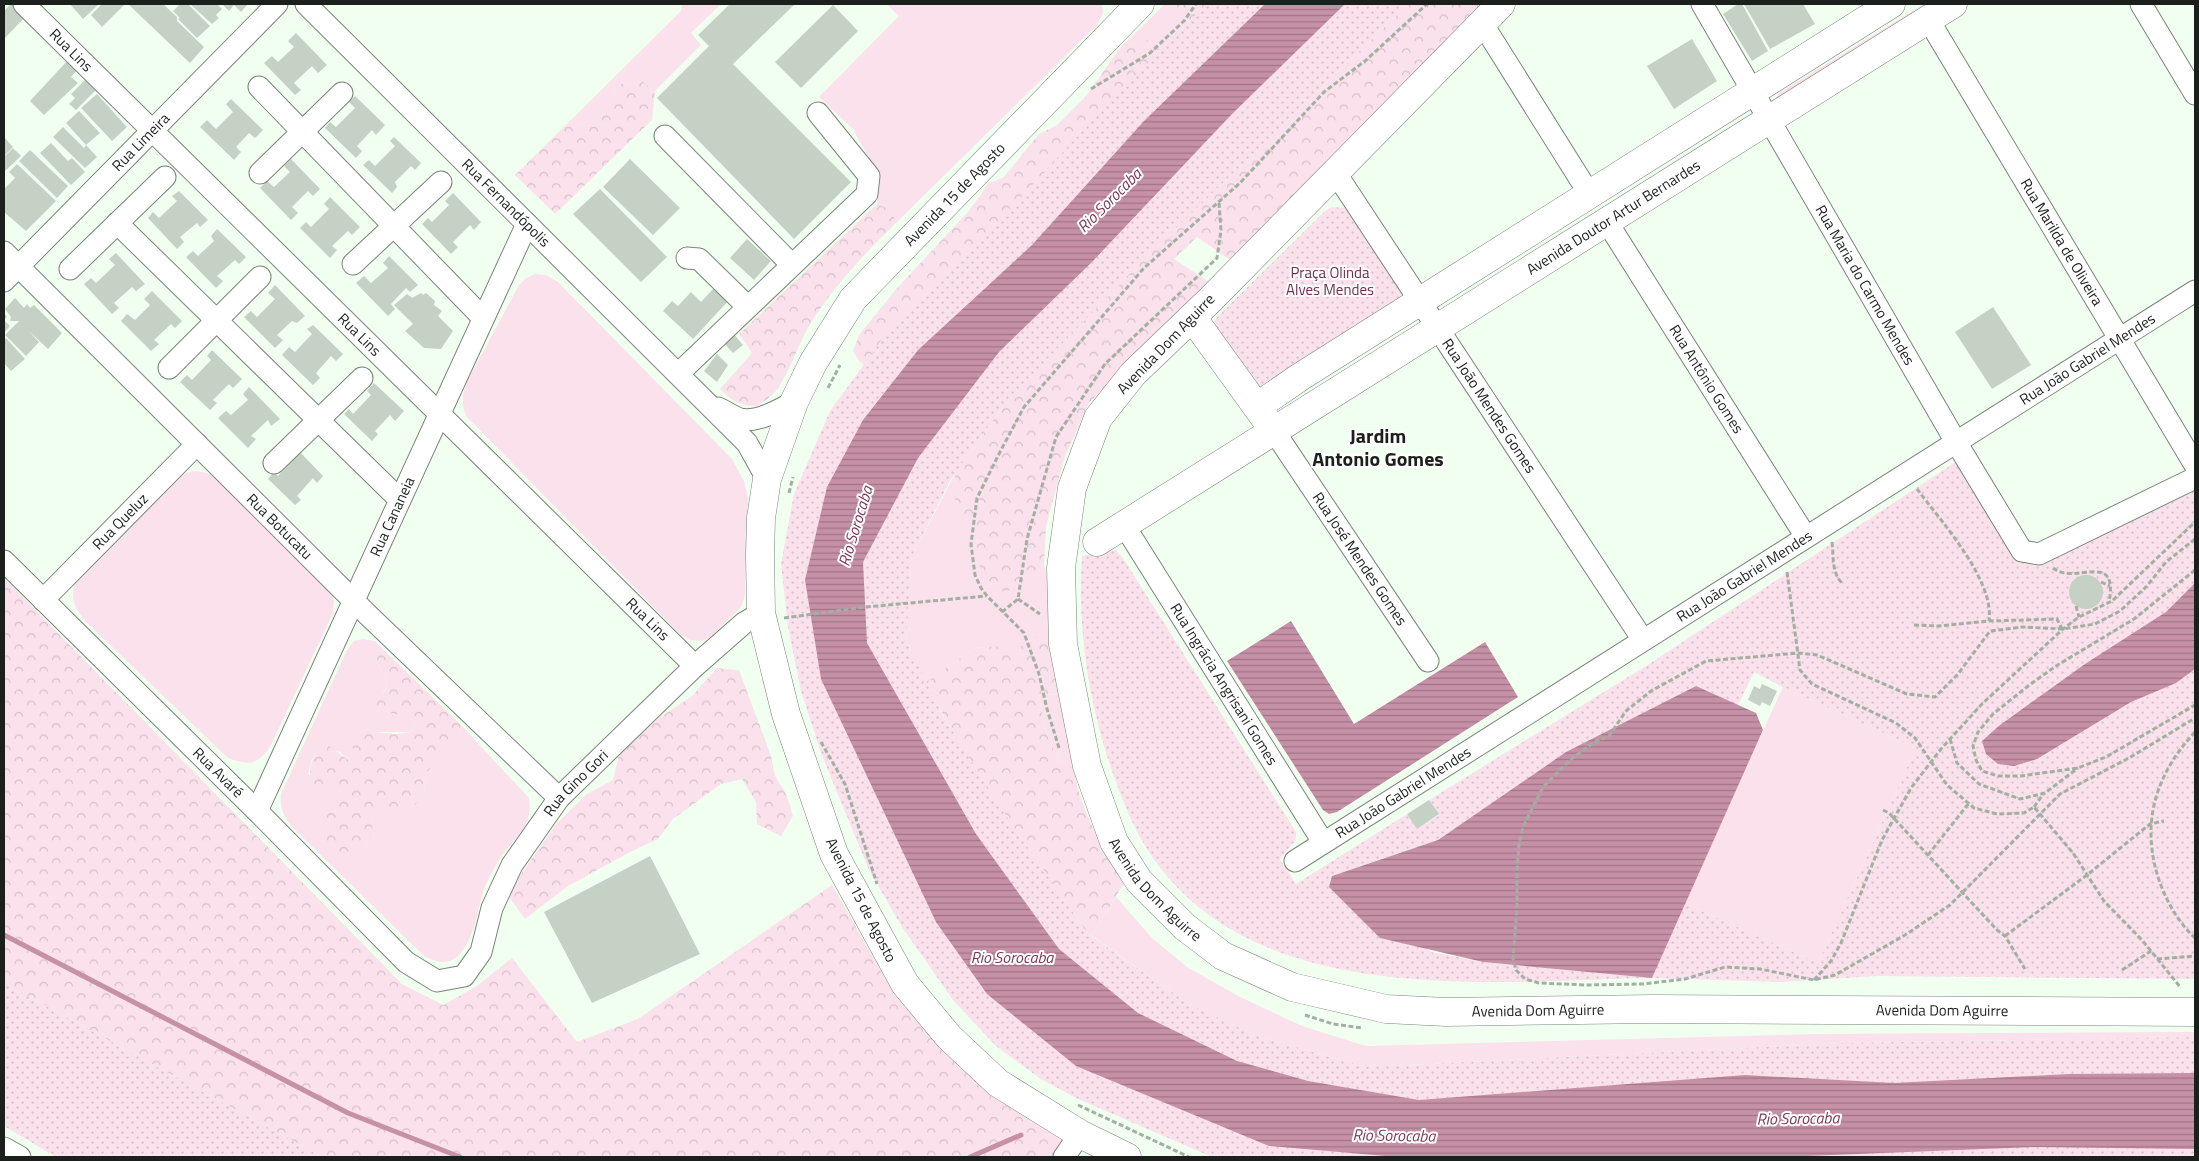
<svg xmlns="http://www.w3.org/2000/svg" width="2199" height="1161" viewBox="0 0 2199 1161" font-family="'Titillium Web',sans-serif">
<defs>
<pattern id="forest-crowns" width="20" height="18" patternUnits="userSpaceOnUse" patternTransform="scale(1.25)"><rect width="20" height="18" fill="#fae1eb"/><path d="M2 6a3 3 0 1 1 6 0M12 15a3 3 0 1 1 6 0" fill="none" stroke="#d6c1c9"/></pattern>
<pattern id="park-dots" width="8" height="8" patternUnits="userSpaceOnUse" patternTransform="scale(1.25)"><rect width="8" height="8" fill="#fae1eb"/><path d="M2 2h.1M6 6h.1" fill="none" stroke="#d6c1c9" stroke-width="1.8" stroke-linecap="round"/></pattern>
<pattern id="water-rules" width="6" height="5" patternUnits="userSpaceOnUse" patternTransform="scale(1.25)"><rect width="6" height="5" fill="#c690a6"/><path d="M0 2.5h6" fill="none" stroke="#a07586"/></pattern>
</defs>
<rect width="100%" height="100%" fill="#f1fff1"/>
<!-- grass -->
<path fill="#fae1eb" d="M682 4H721L691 33 701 45 655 91 643 82 621 84 599 115 580 125 571 120 681 11Z
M886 4H1102L1103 13 1097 25 897 222 889 209 877 204 880 179 853 129 819 97 899 16Z
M1165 4H1177L1176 6 1189 22 1156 56 1159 48 1134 43 1119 49Z
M1924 4H1943L1778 103 1775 99 1779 93Z
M535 274 546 275 558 282 732 459 744 481 748 498 745 595 741 607 709 638 701 641 690 640 681 635 466 416C460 401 463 392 469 378L519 285 526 278Z
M195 471 207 473 222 479 331 590 334 600 333 613 271 745C258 765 250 766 228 758L85 621C73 605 71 600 75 581L183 474Z
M956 472 954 481 978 532 975 549 1026 588 1044 565 1051 589 1056 632 1010 654 996 646 975 648 926 682 906 641 912 556Z
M363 639 375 641 384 650 376 659C379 668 385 675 388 684L375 706C386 714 398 715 411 715L416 723 411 732H378L354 751 348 760 340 752 321 746 312 759 308 774 341 791 351 861 374 840 371 816 377 805 424 792 426 773 459 739 461 725 529 798C533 825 518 835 503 854 497 862 492 872 488 880 476 904 478 935 459 955 448 966 436 962 424 956L294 829C284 818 280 809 281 794L347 650 354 641Z
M1783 687 1916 748 1818 963 1684 903Z
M1039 694 1061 695 1073 763 1059 761C1047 739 1042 719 1039 694Z
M1116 897 1152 938 1187 967 1240 997 1302 1026 1366 1046 1818 1034 2168 1032H2195V1037L1842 1043 1366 1067 1257 1036 1189 1004 1092 936Z"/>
<!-- forest -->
<path fill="url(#forest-crowns)" d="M1177 4H1207L1189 22 1176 6Z
M1408 4H1482L1230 260 1197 237 1174 259 1209 282 1089 403 1065 456 1046 526 1044 565 1026 588 998 592 984 583 975 549 978 532C975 530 970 528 967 526 954 513 952 489 956 472L1006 402 1137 266Z
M1150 40 1159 48 1156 56 975 246 884 337 864 365 858 360 853 351 859 335 898 287 968 212 989 183 1003 178 1039 134 1057 125 1087 95 1119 49 1134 43Z
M643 82 655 91 652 120 555 214 515 175 571 120 580 125 599 115 621 84Z
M877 204 889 209 897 222C867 251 837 283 814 318 798 341 792 370 775 392 770 398 763 402 757 406 740 406 732 401 720 389L752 353 739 334Z
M4 578 402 984 443 1005 477 986 512 958 577 1042 638 1019 832 885 894 994 944 1050 1062 1129 1063 1142 1053 1157H322L4 983Z
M1044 632H1056L1061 695 1039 694C1042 719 1047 739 1059 761L1073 763C1078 807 1102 846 1124 883L1092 936 1087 933C1031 851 970 771 926 682L975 648 996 646 1010 653Z
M384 650 461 725 459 739 426 773 424 792 412 809 377 806 371 816 374 840 351 861 333 852 323 837 329 804 341 791 333 787 323 795 313 793C308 772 308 764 321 746L328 745 348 760 354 751 349 739 361 731 396 734 411 732 416 723 411 715C398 715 386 714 375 706L378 696 384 692 388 684C385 675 379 668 376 658Z
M717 668 739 670 771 756 775 776 786 794 793 816 781 836 757 824 756 802 742 779 721 784 673 819 658 839 632 851 568 886 525 919 507 894 557 823 587 794 613 780 619 755 659 718 692 696Z"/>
<!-- park -->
<path fill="url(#park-dots)" d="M1207 4H1408L1137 266 1006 402 951 479 912 556 906 641 942 714 1002 810 1087 933 1189 1004 1257 1036 1366 1067 1842 1043 2195 1037V1157H1212L1076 1098 1041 1079 996 1046 953 1000 902 927 869 870 821 753 801 691 788 627 781 564 794 494 830 411 884 337 975 246 1118 93Z
M1332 207 1344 208 1349 212 1402 292 1401 299 1268 387 1255 388 1209 330 1216 318 1326 210Z
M1957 461 2012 551 2035 566 2195 489V979L1878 976 1780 982 1652 978 1684 903 1818 963 1916 748 1783 687 1754 672 1738 705 1696 686 1566 752 1438 840 1331 876 1431 952 1483 962 1651 978C1488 981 1253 1010 1149 852 1133 828 1123 801 1113 774 1089 705 1077 629 1082 556L1116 550 1123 558 1296 832V840L1280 859 1296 884 1407 814 1417 829 1439 815 1429 800 1646 666Z
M4 983 322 1157H56L4 1126Z"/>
<!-- water -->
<path fill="url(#water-rules)" d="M1265 4H1345L1232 114 1091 263 999 352 918 458 863 562 867 643 976 834 1059 949 1138 1013 1237 1061 1308 1081 1419 1100 1745 1075 1894 1083 2069 1074 2195 1073V1149L2036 1147 1782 1157H1397L1269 1146 1076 1066 987 994 936 922 821 679 805 580 827 487 863 420 918 350 1032 245 1144 121Z
M2195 583V669L2176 683 2131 702 2037 759 2014 766 1998 764 1986 754 1982 741 2000 725 2085 664 2166 612Z
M1291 621 1354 724 1485 642 1518 697 1337 812 1329 814 1323 810 1227 661Z
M1696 686 1756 713 1763 730 1652 978 1483 962 1380 938 1329 887 1332 876 1438 840 1566 752Z"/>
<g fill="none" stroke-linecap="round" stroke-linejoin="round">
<!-- stream -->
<path stroke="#c690a6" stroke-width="5" d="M4 935 348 1113 460 1157
M970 1157 1021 1135"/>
</g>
<!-- building -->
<path fill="#c4d1c4" d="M11 4 26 16 4 39V11Z
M70 4H99L83 19Z
M102 4H125L102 27 91 15Z
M128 4H163L177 17V21L204 47 190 63Z
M180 4H188L210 26 197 38 178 19 180 18 173 11Z
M190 4H217L222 9 216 15 219 18 212 24Z
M222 4H248L241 12 234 5 229 11Z
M730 4H795L733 64 851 182 794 239 657 98 709 46 698 35Z
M1738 4H1742L1768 51 1752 61 1723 14Z
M1744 4H1803L1815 24 1770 49Z
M833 5 858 31 801 88 775 62Z
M296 33 327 65 318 73 312 66 294 83 301 90 295 95 264 63 272 56 278 62 294 47 288 41Z
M1692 39 1717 81 1674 109 1647 66Z
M69 59 79 68 71 77 78 83 44 115 30 101Z
M85 80 96 90 76 110 69 104 75 98 71 94Z
M97 94 127 127 112 141 81 108Z
M355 96 385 125 376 135 372 130 357 146 362 151 356 158 325 128 330 122 336 127 355 108 349 102Z
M231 99 263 130 255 138 249 133 236 147 241 152 234 160 200 127 207 120 216 129 233 112 226 104Z
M79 111 100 133 86 145 66 123Z
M63 127 84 148 86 145 97 157 85 168 53 137Z
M4 137 13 147 4 156Z
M394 137 421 163 415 170 411 166 395 182 397 187 392 193 363 165 369 160 375 166 395 146 390 141Z
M51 143 68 161 72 158 85 172 71 185 40 153Z
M13 148 21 156 4 172V157Z
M30 150 68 186 57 198 19 161Z
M291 159 320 189 313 196 308 191 292 207 298 213 291 220 260 188 267 181 274 187 290 172 284 166Z
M630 159 680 208 653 235 603 187Z
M17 164 56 201 26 231 4 212V189L15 178 9 172Z
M600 189 667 257 641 282 573 214Z
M179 191 208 220 200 227 197 223 180 237 184 242 177 249 148 218 153 212 159 218 177 201 172 196Z
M453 193 481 222 474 230 470 225 453 242 458 247 451 254 422 224 428 218 432 222 449 205 445 201Z
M330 197 360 227 352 235 348 231 332 246 337 250 330 258 300 228 306 222 311 227 329 209 324 204Z
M217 229 246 257 239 264 235 260 217 276 223 281 216 288 186 257 193 251 198 256 214 241 211 236Z
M747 239 771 261 754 280 730 258Z
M116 253 145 284 136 291 132 287 114 303 119 308 112 314 84 284 91 278 96 283 115 265 109 259Z
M389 256 418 285 410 292 406 288 391 304 395 309 388 316 356 283 364 276 371 283 388 268 383 263Z
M275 285 305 316 297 323 292 321 277 335 283 340 275 348 244 317 251 311 257 317 275 299 268 293Z
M716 286 730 299 693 339 663 311 672 301 678 306 691 292 701 302Z
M152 291 182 321 175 328 171 324 154 340 159 344 151 351 121 321 127 314 135 320 150 305 144 299Z
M421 293 423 295 426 293 435 301 434 305 442 311 438 316 453 331 441 349 424 348 405 331 413 324 394 305 407 294 412 298Z
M15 298 24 308 27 304 30 308 34 305 62 333 48 349 29 331 39 342 26 356 5 335 19 321H10L11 317 5 309Z
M1993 307 2031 365 1992 389 1955 332Z
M4 313 7 317 4 320 10 326 4 333Z
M313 325 343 354 336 361 331 356 316 373 320 378 313 385 282 355 289 347 295 352 312 334 307 329Z
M732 332 743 345 733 353 722 341Z
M6 338 25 359 11 371 4 363V340Z
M212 350 242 379 233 388 229 384 213 400 217 403 210 410 180 382 187 375 192 380 211 360 207 356Z
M717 354 728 365 717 382 704 371Z
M374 383 404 411 395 421 390 415 375 431 378 434 372 441 344 414 349 409 353 414 371 395 367 391Z
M249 387 280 419 271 426 268 420 251 436 256 439 248 448 218 418 226 411 231 415 248 400 243 394Z
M296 448 323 476 317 483 313 478 297 496 301 500 295 505 268 479 274 472 278 476 294 459 291 455Z
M2069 592a17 17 0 1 1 34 0a17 17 0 1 1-34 0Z
M1762 684 1777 691 1770 706 1762 702 1760 706 1748 700 1754 686 1760 689Z
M1429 800 1439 814 1417 829 1407 814Z
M650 856 700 954 592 1003 544 912Z"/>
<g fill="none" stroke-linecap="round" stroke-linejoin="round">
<defs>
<g id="minor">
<path id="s1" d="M24 4 695 666"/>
<path id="s2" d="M306 4 747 443 767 479"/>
<path id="s3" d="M1702 4 1956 442 2022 551 2039 554 2195 478"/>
<path d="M2141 4 2195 94"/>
<path id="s4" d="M1928 19 2195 465"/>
<path d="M1482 23 1590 195"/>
<path d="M259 87 483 318"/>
<path d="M665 136 792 265"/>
<path id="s5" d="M1335 172 1643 640"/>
<path d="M260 173 342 93"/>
<path id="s6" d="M1607 222 1806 537"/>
<path d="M117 223 400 500"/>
<path id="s7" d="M4 252 368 615 559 798"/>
<path d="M687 258 699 259 748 307"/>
<path d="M353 264 441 182"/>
<path d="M70 269 165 177"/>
<path id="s8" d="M4 281 277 4"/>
<path d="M169 368 260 277"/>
<path d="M678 374 867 194 869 176 818 113"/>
<path d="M718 408C725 411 732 416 740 419 757 423 779 410 794 402"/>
<path id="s9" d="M1274 431 1428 661"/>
<path d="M274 463 362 378"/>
<path id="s10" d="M1124 525 1323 842"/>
<path id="s11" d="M4 561 257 811 406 962 437 981 464 976 481 952 492 908 512 865 559 798 695 666 744 623 761 613"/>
<path id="s12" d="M43 600 197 444"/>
<path id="s13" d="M257 811 527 224"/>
<path id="s14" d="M1295 861 2195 291"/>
<path d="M4 1148 20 1157"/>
<path d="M1064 1157 1080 1134"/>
</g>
<g id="major">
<path id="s15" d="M1501 4 1211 299 1133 374 1098 418 1072 488 1061 568 1063 644 1087 766 1114 842 1139 881 1185 927 1223 956 1292 987 1386 1009 1446 1012 1653 1009 2195 1012"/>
<path d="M1192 317 1267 421"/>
<path d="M1258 406 1300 377 1891 4"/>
<path id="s16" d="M1097 542 1953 4"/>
<path id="s17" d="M1127 1157 1080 1134 998 1083 949 1037 905 984 834 854 795 740 786 714 761 613 760 555 761 518 767 479 794 402 813 363 853 299 1140 4"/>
</g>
</defs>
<!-- minor casing -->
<use href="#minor" stroke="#798579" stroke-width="23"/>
<!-- major casing -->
<use href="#major" stroke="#798579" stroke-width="29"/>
<!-- path -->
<path stroke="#a4afa4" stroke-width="3" stroke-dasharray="5 2.5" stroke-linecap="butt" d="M1091 89 1150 53 1184 21 1196 4
M828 388 840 365
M1917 489C1940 520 1995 580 1989 621
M789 493 793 477
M2195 539 2166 562 2147 586 2120 611 2095 624 2063 629 2023 627 1990 631 1958 674 1935 697 1907 694 1817 655 1798 653 1706 661 1651 691 1626 711 1609 736 1593 743 1570 760 1543 787 1523 827 1519 844 1517 871V908L1513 959 1516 970 1525 979 1539 983 1587 985 1643 984 1685 979 1725 967 1760 969 1814 980 1835 975 1905 935 1950 905 2060 794 2129 758 2195 718
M1832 542C1834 557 1831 573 1843 584
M2053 568C2075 586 2119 549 2109 602
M2195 570 2134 619 2056 666 2028 686 1993 714 1978 732 1973 746 1976 760 1982 771 1998 776H2021L2078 768 2106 757 2195 705
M1787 572 1800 670 1812 684 1896 723 1915 738 1947 785 1974 808 1997 814 2024 813 2034 807 2073 853 2104 901 2142 940 2181 988
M2101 582 2110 586
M1018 599 1040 614
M2076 606 2079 617
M1002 612 1018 599 1027 539 1056 437 1105 364 1217 258 1221 230 1219 203
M784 618 866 607 986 596
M1914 625 1938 626 1989 621 2057 619 2062 629
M2195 732C2154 776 2140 826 2160 883 2168 904 2179 923 2195 938
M1950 739 1957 763 1979 784 2020 799 2045 793 2078 768
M821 742 845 784 877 884
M1059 748 1047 709 1039 674 1024 633 987 596 981 588 975 575 971 544 977 498 1001 450 1024 407 1144 268 1240 183 1324 92 1365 61 1427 4
M2034 807 2044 793
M1883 810 1889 813 1997 930 2005 936 2025 969
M1928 855 1969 803
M2005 936 2087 875 2150 824 2164 821
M2157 959 2195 956
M2122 970 2151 951
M1814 980 1831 961 1841 943 1882 840 1911 788 1941 749 1982 704 2063 629 2079 617 2112 601 2195 522
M1305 1015 1333 1024 1362 1028
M1078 1105 1189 1157"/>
<!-- minor -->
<use href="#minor" stroke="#fff" stroke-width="21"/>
<!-- major -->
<use href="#major" stroke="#fff" stroke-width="28"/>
</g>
<g text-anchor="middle" stroke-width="4" stroke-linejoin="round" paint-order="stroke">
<!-- street labels -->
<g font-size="15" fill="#1b201c" stroke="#fff">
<text dy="5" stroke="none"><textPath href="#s1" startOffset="66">Rua Lins</textPath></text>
<text dy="5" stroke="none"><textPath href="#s8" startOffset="195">Rua Limeira</textPath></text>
<text dy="5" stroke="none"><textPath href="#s17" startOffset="1166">Avenida 15 de Agosto</textPath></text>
<text dy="5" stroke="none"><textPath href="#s2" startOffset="282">Rua Fernandópolis</textPath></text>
<text dy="5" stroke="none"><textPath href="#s16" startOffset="610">Avenida Doutor Artur Bernardes</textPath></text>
<text dy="5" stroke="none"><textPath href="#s4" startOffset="260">Rua Marilda de Oliveira</textPath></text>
<text dy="5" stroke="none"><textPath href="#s3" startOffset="325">Rua Maria do Carmo Mendes</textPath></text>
<text dy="5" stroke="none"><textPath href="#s1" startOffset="471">Rua Lins</textPath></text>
<text transform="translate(1166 344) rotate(-46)" y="5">Avenida Dom Aguirre</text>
<text dy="5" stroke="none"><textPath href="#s14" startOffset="938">Rua João Gabriel Mendes</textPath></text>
<text dy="5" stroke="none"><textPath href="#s6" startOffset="186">Rua Antônio Gomes</textPath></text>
<text dy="5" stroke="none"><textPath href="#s5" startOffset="280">Rua João Mendes Gomes</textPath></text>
<text dy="5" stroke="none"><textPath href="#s13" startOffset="324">Rua Cananeia</textPath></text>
<text dy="5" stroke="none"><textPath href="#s12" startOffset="110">Rua Queluz</textPath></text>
<text dy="5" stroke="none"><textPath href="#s7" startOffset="389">Rua Botucatu</textPath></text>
<text dy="5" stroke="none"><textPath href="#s9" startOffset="154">Rua José Mendes Gomes</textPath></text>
<text dy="5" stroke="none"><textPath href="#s14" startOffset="532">Rua João Gabriel Mendes</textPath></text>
<text dy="5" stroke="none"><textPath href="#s1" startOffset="876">Rua Lins</textPath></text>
<text dy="5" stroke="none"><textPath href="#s10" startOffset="188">Rua Ingrácia Angrisani Gomes</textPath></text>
<text dy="5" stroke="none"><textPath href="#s11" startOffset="301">Rua Avaré</textPath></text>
<text dy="5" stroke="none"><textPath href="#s11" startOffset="858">Rua Gino Gori</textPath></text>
<text dy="5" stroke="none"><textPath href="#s14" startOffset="128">Rua João Gabriel Mendes</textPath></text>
<text dy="5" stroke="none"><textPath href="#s15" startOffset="1078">Avenida Dom Aguirre</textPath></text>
<text transform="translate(861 900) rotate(63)" y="5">Avenida 15 de Agosto</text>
<text dy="5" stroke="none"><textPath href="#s15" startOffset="1902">Avenida Dom Aguirre</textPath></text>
<text dy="5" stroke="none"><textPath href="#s15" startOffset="1498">Avenida Dom Aguirre</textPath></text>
</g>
<!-- park labels -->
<g font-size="15" fill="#712f4e" stroke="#fff">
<text x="1330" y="278">Praça Olinda<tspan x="1330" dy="17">Alves Mendes</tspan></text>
</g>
<!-- water labels -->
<g font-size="16" font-style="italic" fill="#7b3857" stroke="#fff">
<text transform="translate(1109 200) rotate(-45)" y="6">Rio Sorocaba</text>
<text transform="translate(855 526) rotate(-73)" y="6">Rio Sorocaba</text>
<text x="1012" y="963">Rio Sorocaba</text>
<text transform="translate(1798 1118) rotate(-1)" y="6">Rio Sorocaba</text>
<text transform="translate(1394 1135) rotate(1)" y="6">Rio Sorocaba</text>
</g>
<!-- district labels -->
<g font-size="20" font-weight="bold" fill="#1b201c" stroke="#fff">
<text x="1378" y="443">Jardim<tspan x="1378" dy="23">Antonio Gomes</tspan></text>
</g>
</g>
<!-- border -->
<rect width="2199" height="1161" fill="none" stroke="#1b201c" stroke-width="10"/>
</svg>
